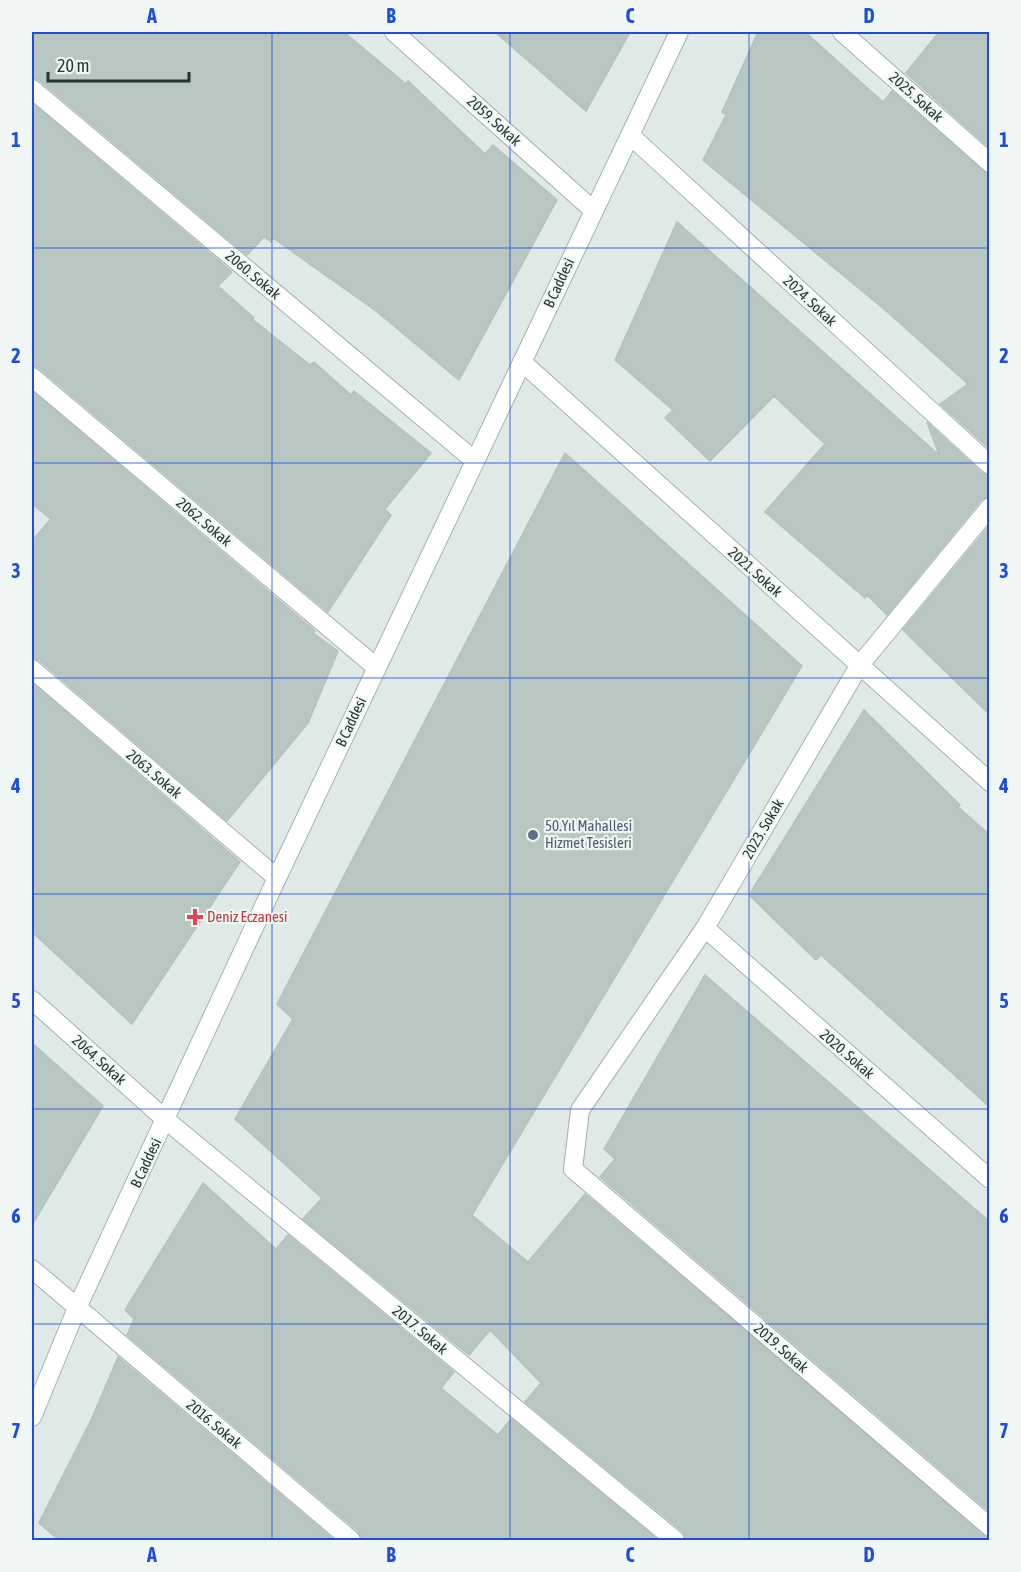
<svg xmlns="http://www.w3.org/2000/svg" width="1021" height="1572" viewBox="0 0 1021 1572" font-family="'Asap Condensed',sans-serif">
<rect width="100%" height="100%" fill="#dfe9e5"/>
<!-- building -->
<path fill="#b8c6c1" stroke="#b2c2bc" stroke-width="1.5" d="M32 32H344L406 84 408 81 485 154 493 145 557 200 459 380 376 311 273 238 271 242 264 237 247 255 39 80 32 78Z
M495 32H630L586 111Z
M758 32H805L883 102 892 91 983 171 990 174V449L940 404 968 384 884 309 703 160 726 115 722 112Z
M939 32H990V148L906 73Z
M32 103 232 272 218 286 254 318 253 320 310 365 314 362 351 395 354 391 431 453 385 509 391 515 328 612 39 368 32 366Z
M677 222 939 455 927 422 982 473 990 476V496L981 500 887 615 867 595 865 598 765 512 825 444 774 396 710 461 665 418 673 410 615 360Z
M32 391 315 631 313 633 338 651 308 723 227 821 39 660 32 658V541L51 519 32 504Z
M565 453 802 666 472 1215 528 1262 585 1194 990 1540H686L682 1531 525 1402 541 1383 490 1330 469 1355 303 1219 322 1198 235 1119 293 1019 277 1004Z
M990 525V715L903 630Z
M32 683 240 862 132 1024 32 932Z
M864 710 960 805 958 807 990 835V1107L821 955 816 960 749 895Z
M705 975 990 1222V1512L600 1177 615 1159 604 1149Z
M32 1043 103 1106 32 1225Z
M203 1183 276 1249 288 1235 454 1372 441 1388 498 1435 511 1419 658 1540H362L358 1531 127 1335 134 1319 125 1310Z
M118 1357 334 1540H59L39 1523 92 1418Z"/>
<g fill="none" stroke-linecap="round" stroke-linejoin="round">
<defs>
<path id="street" d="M394 32 593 210
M842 32 990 163
M32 89 475 461
M631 136 990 465
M522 362 990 782
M32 377 377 668
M990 507 859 666 705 928 580 1110 573 1169 990 1527
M32 669 277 878
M705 928 990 1179
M32 1000 166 1120 675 1540
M32 1269 351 1540"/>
<path id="secondary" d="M32 1417 77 1308 277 878 679 32"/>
</defs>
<!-- street casing -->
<use href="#street" stroke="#a3b0ac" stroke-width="20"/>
<!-- secondary casing -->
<use href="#secondary" stroke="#9fb4ad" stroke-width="20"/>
<!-- street -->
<use href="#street" stroke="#fff" stroke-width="18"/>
<!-- secondary -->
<use href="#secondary" stroke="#fff" stroke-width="18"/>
</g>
<!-- grid -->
<path fill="none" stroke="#1d4ed8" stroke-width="1.5" stroke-opacity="0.55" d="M272 32V1540M510 32V1540M749 32V1540M32 248H990M32 463H990M32 678H990M32 894H990M32 1109H990M32 1324H990"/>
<!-- markers -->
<circle fill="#5c6f8a" stroke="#eff6f3" stroke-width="2" cx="533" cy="835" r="6"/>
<path fill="#e0444e" stroke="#eff6f3" stroke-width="2" d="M192 908h6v6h6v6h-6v6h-6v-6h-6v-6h6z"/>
<g text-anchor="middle" stroke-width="4.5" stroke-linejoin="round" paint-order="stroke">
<!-- street labels -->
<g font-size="15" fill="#223732" stroke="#eff6f3">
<text transform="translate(916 97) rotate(42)" y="5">2025. Sokak</text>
<text transform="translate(494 121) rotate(42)" y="5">2059. Sokak</text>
<text transform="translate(253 275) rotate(40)" y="5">2060. Sokak</text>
<text transform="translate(559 283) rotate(-65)" y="5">B Caddesi</text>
<text transform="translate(810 301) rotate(43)" y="5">2024. Sokak</text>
<text transform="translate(204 522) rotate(40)" y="5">2062. Sokak</text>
<text transform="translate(755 572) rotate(42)" y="5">2021. Sokak</text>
<text transform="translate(351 722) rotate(-65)" y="5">B Caddesi</text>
<text transform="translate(154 774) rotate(40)" y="5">2063. Sokak</text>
<text transform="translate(763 829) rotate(-60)" y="5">2023. Sokak</text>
<text transform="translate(847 1054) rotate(41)" y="5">2020. Sokak</text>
<text transform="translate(99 1060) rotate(42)" y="5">2064. Sokak</text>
<text transform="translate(146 1163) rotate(-65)" y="5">B Caddesi</text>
<text transform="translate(420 1330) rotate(40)" y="5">2017. Sokak</text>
<text transform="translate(781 1348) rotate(41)" y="5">2019. Sokak</text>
<text transform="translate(214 1424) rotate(40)" y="5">2016. Sokak</text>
</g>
<!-- service labels -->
<g font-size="15" fill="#4e5e75" stroke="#eff6f3" text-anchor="start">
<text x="545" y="831">50.Yıl Mahallesi<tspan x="545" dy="17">Hizmet Tesisleri</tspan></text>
</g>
<!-- health labels -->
<g font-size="15" fill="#be3a42" stroke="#eff6f3" text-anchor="start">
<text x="207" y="922">Deniz Eczanesi</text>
</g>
</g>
<!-- border -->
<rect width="1021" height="1572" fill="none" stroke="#eff6f3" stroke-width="66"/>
<!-- scale -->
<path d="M48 72v9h141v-9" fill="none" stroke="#223732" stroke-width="3"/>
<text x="57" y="72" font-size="18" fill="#223732" stroke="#eff6f3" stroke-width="4.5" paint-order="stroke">20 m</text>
<rect x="33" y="33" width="955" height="1506" fill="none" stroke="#1d4ed8" stroke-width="2"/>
<g font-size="20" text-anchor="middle" font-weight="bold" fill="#1d4ed8">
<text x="152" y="23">A</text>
<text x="391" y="23">B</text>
<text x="630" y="23">C</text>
<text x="869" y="23">D</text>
<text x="16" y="147">1</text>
<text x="1004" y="147">1</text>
<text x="16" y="363">2</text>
<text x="1004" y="363">2</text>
<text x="16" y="578">3</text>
<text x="1004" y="578">3</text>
<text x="16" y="793">4</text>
<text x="1004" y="793">4</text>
<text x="16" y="1008">5</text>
<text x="1004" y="1008">5</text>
<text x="16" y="1223">6</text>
<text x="1004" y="1223">6</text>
<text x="16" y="1438">7</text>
<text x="1004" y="1438">7</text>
<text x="152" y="1562">A</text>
<text x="391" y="1562">B</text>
<text x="630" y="1562">C</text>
<text x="869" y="1562">D</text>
</g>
</svg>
